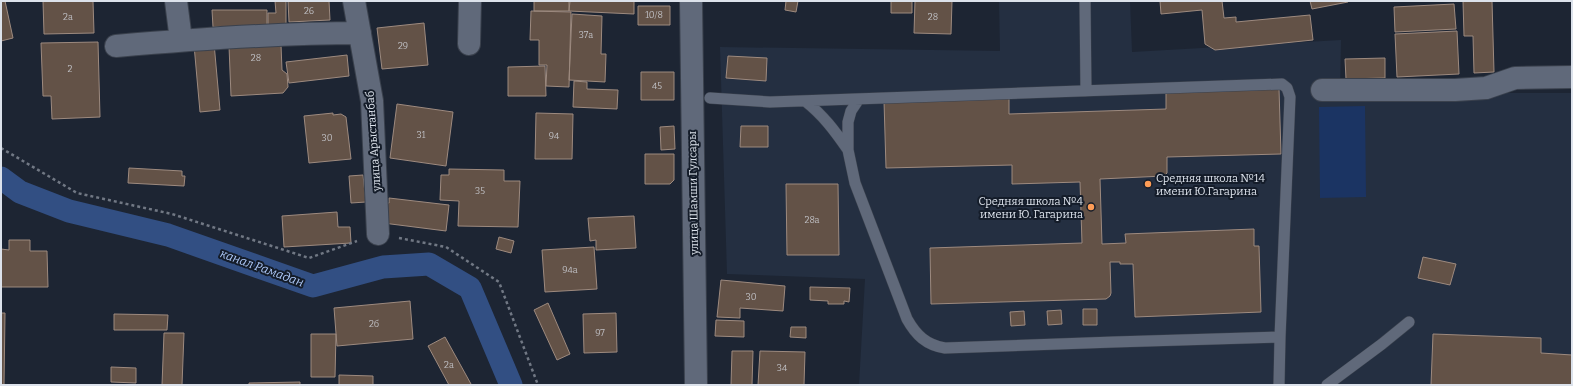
<svg xmlns="http://www.w3.org/2000/svg" width="1573" height="386" viewBox="0 0 1573 386" font-family="Bitter,serif">
<rect width="100%" height="100%" fill="#1d2533"/>
<!-- built -->
<path fill="#242f41" d="M999 1H1130L1132 52 1341 40 1340 93H1572V385H859L865 279 727 274 720 47 1000 51Z"/>
<!-- green -->
<path fill="#1b3463" d="M1365 106 1366 197 1320 198 1319 107Z"/>
<g fill="none" stroke-linecap="round" stroke-linejoin="round">
<!-- canal -->
<path stroke="#324f83" stroke-width="23" d="M1 178 20 192 69 211 168 235 313 286 383 267 429 264 470 288 511 385"/>
</g>
<!-- building -->
<path fill="#635247" stroke="#9d8a7f" d="M1 1H5L13 38 1 41Z
M43 1H93L94 33 44 34Z
M275 1H286V26H268V13H276Z
M288 1H329L330 20 289 22Z
M534 1H569V11H534Z
M570 1H634V14L569 11Z
M786 1H798L796 12 785 10Z
M891 1H912V13H891Z
M915 1H952L951 34 914 33Z
M1160 1H1222L1224 18 1236 17V22L1310 15 1313 40 1215 50 1205 44 1202 10 1161 14Z
M1310 1H1348V2L1312 9Z
M1463 1H1492L1494 72 1474 73 1473 36H1464Z
M1454 4 1456 29 1395 32 1394 7Z
M638 6H670V25H638Z
M212 10H267V27H213Z
M531 11 571 12 569 87 546 86 547 65H539V40H530Z
M572 14 602 16 601 54H606L605 82 569 80Z
M424 23 428 65 382 69 377 28Z
M1457 31 1459 74 1397 77 1395 34Z
M98 42 100 117 52 119 51 96H43L41 43Z
M214 43 220 110 200 112 194 45Z
M281 45 282 70 287 74 288 87 283 93 231 96 229 46Z
M347 55 349 76 289 83 286 62Z
M728 56 767 58 766 81 726 78Z
M1385 58V78L1346 79 1345 59Z
M545 66 546 96H508V67Z
M641 72H674V100H641Z
M574 81 587 82V89L618 90 617 109 573 107Z
M1279 89 1281 154 1167 157V173L1164 176 1100 179 1102 244 1126 243 1125 234 1254 229V246H1259L1261 312 1135 317 1133 264H1120V262H1110L1111 293 1110 296 1106 299 931 304 930 248 1082 243 1080 182 1012 184V165L886 168 884 101 1009 97V114L1166 109V92Z
M397 104 453 112 446 166 390 158Z
M333 113V115L341 114 346 117 351 159 309 163 304 116Z
M536 113 573 114 572 159H535Z
M674 126 675 149 661 150 660 127Z
M741 126H768V147H740Z
M645 154H674V180L670 184H645Z
M129 168 182 171V176H185L184 186 128 183Z
M449 169 504 170V181H520L518 227 458 226 459 201 440 200 441 175H449Z
M363 175 366 202 351 203 349 176Z
M786 184H838L839 255H787Z
M389 198 449 205 446 231 383 223 385 203H389Z
M337 212 338 227H350L351 243 284 247 282 216Z
M634 216 636 248 596 250V240L590 241 588 218Z
M499 237 514 241 511 253 496 249Z
M9 240H30V251H47L48 287H1V249L9 250Z
M594 247 597 289 545 292 542 250Z
M1423 257 1456 264 1450 285 1418 278Z
M721 280 785 286 783 311 740 308V318L717 317Z
M810 287 850 288 849 302 844 301V304H828V301L810 300Z
M410 301 413 339 337 346 334 308Z
M548 303 570 354 557 360 534 310Z
M1083 309H1097V325H1083Z
M1061 310 1062 324 1048 325 1047 311Z
M1024 311 1025 325 1011 326 1010 312Z
M1 313H5L4 385H1Z
M616 313 617 352 584 353 583 314Z
M114 314 168 315 167 330H114Z
M716 320 744 321V337L715 336Z
M791 327H806V338L790 337Z
M164 333H184L182 385H162Z
M311 334H336L335 377H311Z
M1433 334 1541 338V353L1572 355V385H1431Z
M445 337 471 384 468 385H449L428 346Z
M732 351H753L752 385H731Z
M760 351 805 352 804 385H758Z
M111 367 136 368V383L111 382Z
M339 375 373 376V385H339Z
M300 382V385H249V383Z"/>
<g fill="none" stroke-linecap="round" stroke-linejoin="round">
<defs>
<path id="service" d="M1085 1 1086 91
M710 98 770 102 1282 84 1287 88 1290 97 1280 337 1279 385
M859 99 851 111 848 122V150L855 183 907 319C916 335 926 345 945 348L1114 342 1280 337
M805 101C823 115 835 131 848 150
M1327 385 1382 344 1409 322"/>
<path id="minor" d="M176 1 181 40
M354 1 372 101 378 234
M691 1 696 385
M469 44 470 1
M116 46C197 39 279 33 360 33
M1322 90H1455L1486 88 1515 78 1572 77"/>
</defs>
<!-- service casing -->
<use href="#service" stroke="#3a414d" stroke-width="12"/>
<!-- minor casing -->
<use href="#minor" stroke="#3a414d" stroke-width="24"/>
<!-- path -->
<path stroke="#717884" stroke-width="2.5" stroke-dasharray="3 3" stroke-linecap="butt" d="M1 148 77 193 172 214 309 258 357 241
M399 238 446 247 499 282 538 385"/>
<!-- service -->
<use href="#service" stroke="#60697a" stroke-width="11"/>
<!-- minor -->
<use href="#minor" stroke="#60697a" stroke-width="22"/>
</g>
<!-- markers -->
<g fill="#fd9c56" stroke="#141c29" stroke-width="1.5">
<circle cx="1148" cy="184" r="4"/>
<circle cx="1091" cy="207" r="4"/>
</g>
<g text-anchor="middle" stroke-width="4" stroke-linejoin="round" paint-order="stroke">
<!-- number labels -->
<g font-size="9" fill="#bebec2">
<text x="309" y="14">26</text>
<text x="654" y="18">10/8</text>
<text x="68" y="20">2а</text>
<text x="933" y="20">28</text>
<text x="586" y="38">37а</text>
<text x="403" y="49">29</text>
<text x="256" y="61">28</text>
<text x="70" y="72">2</text>
<text x="657" y="89">45</text>
<text x="421" y="138">31</text>
<text x="554" y="139">94</text>
<text x="327" y="141">30</text>
<text x="480" y="194">35</text>
<text x="812" y="223">28а</text>
<text x="570" y="273">94а</text>
<text x="751" y="300">30</text>
<text x="374" y="327">2б</text>
<text x="600" y="336">97</text>
<text x="449" y="368">2а</text>
<text x="782" y="371">34</text>
</g>
<!-- street labels -->
<g font-size="11" fill="#dce2eb" stroke="#141c29">
<text transform="translate(373 141) rotate(-94)" y="4">улица Арыстанбаб</text>
<text transform="translate(693 193) rotate(-91)" y="4">улица Шамши Гулсары</text>
</g>
<!-- poi labels -->
<g font-size="11" fill="#dce2eb" stroke="#141c29" text-anchor="start">
<text x="1156" y="182">Средняя школа №14<tspan x="1156" dy="13">имени Ю.Гагарина</tspan></text>
<text x="1083" y="205" text-anchor="end">Средняя школа №4<tspan x="1083" dy="13">имени Ю. Гагарина</tspan></text>
</g>
<!-- water labels -->
<g font-size="12" font-style="italic" fill="#afcafa" stroke="#141c29">
<text transform="translate(262 268) rotate(20)" y="4">канал Рамадан</text>
</g>
</g>
<!-- border -->
<rect width="1573" height="386" fill="none" stroke="#dce2eb" stroke-width="4"/>
</svg>
